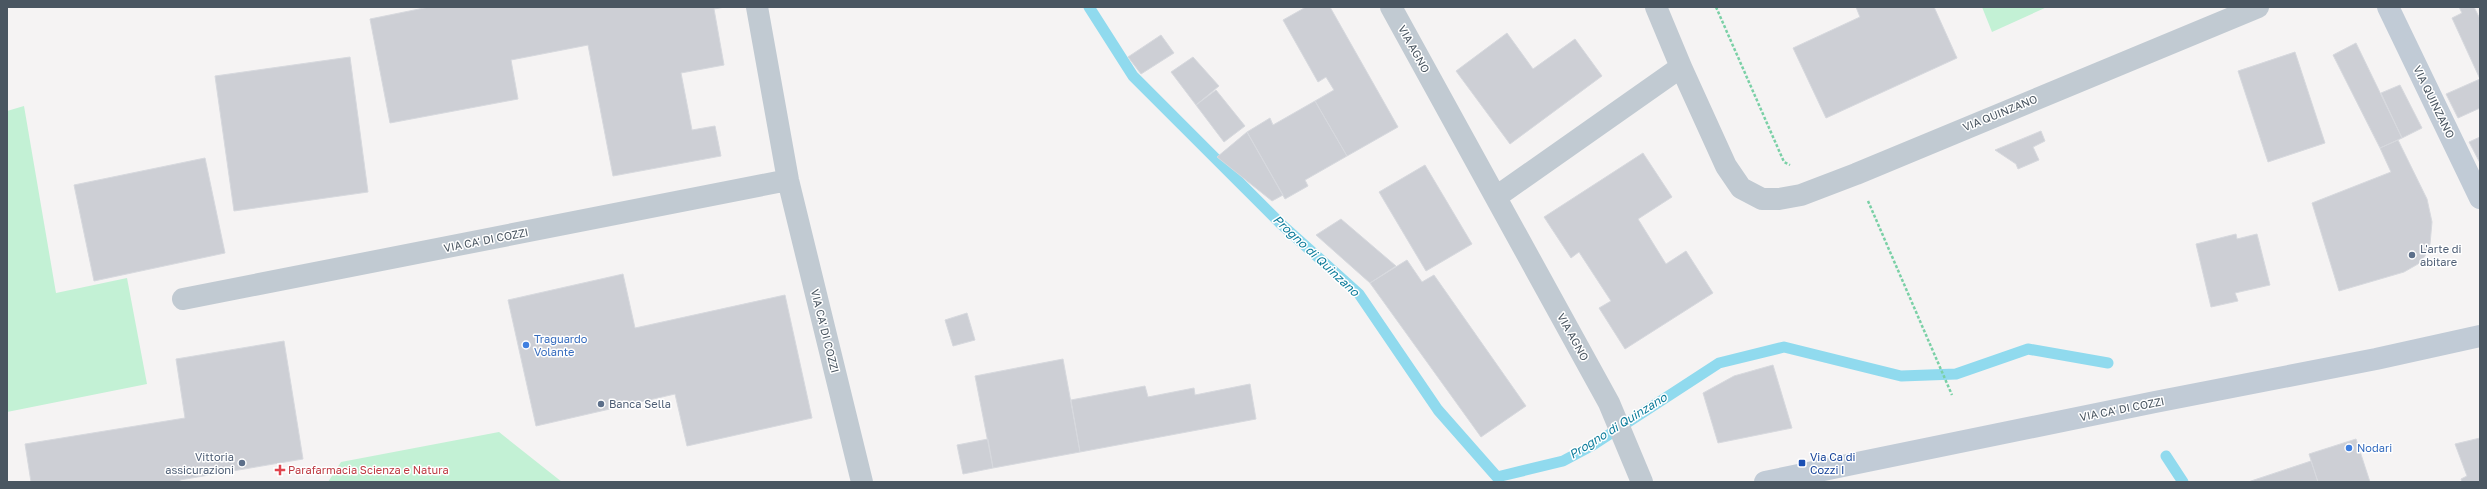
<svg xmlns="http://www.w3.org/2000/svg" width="2487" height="489" viewBox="0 0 2487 489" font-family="'Golos Text',sans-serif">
<rect width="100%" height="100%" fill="#f5f3f3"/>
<!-- green -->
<path fill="#c3f1d5" d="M1982 7H2047L1992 32Z
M24 106 56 293 127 278 147 384 7 412V111Z
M499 432 562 482H328L341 462Z"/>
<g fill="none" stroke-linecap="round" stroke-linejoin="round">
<!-- stream -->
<path stroke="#90daee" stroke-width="11" d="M1089 7 1133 76 1281 224 1359 294 1438 410 1497 477 1563 461 1593 445 1719 363 1784 347 1901 376 1956 374 2028 349 2108 363
M2166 456 2183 482"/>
</g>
<!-- building -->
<path fill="#cdcfd5" stroke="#d7d9de" d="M429 7H725L714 9 724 65 681 73 692 130 715 126 721 156 613 176 588 45 511 60 518 99 390 123 370 19Z
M1306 7H1330L1398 127 1347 156 1315 101 1334 90 1326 77 1318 82 1283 20Z
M1856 7H1934L1957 58 1826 118 1793 48 1860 17Z
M2459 7H2474L2480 19V79L2452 18 2462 13Z
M1507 33 1533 69 1575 39 1602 76 1510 144 1456 71Z
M1161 35 1174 53 1141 74 1128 57Z
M2356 43 2402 138 2380 148 2333 55Z
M2295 52 2325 143 2268 162 2238 71Z
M350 57 368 192 234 211 215 76Z
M1193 57 1219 86 1196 105 1171 72Z
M2480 79V108L2458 118 2446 94Z
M2400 85 2422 128 2402 138 2381 93Z
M1216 90 1245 126 1224 142 1196 105Z
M1315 101 1347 156 1305 180 1308 186 1285 199 1247 132 1270 118 1273 125Z
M2041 131 2045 141 2033 147 2039 160 2018 169 2016 164 1995 150Z
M1247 132 1283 195 1272 201 1217 157Z
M2480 137V163L2469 142Z
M2398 140 2427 199 2432 222 2430 244 2425 256 2418 264 2404 272 2339 291 2312 203 2391 172 2380 148Z
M1643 153 1672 197 1638 219 1666 264 1686 251 1713 293 1625 349 1599 308 1611 301 1579 252 1571 258 1544 217Z
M205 158 225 253 94 281 74 185Z
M1425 165 1472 244 1426 271 1379 192Z
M1341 219 1396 266 1370 283 1316 235Z
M2236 234 2237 239 2257 234 2270 285 2235 293 2238 301 2211 307 2196 244Z
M1407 260 1422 282 1434 275 1526 406 1481 437 1370 283Z
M623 274 635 328 785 295 812 418 687 446 675 394 536 426 508 300Z
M967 313 975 340 953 346 945 320Z
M284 341 303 459 180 480V482H31L25 444 185 418 176 359Z
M1063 359 1080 452 993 468 975 376Z
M1773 365 1792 428 1718 443 1703 393 1734 376Z
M1250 384 1256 419 1080 452 1071 400 1145 386 1148 397 1194 388 1195 395Z
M2480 438V482H2462L2461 479 2467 476 2455 444Z
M988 439 993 468 963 474 957 445Z
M2356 439 2370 482H2318L2309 454Z
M2311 461 2318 482H2248Z"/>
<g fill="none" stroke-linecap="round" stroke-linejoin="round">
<!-- path -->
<path stroke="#7ad0a6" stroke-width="2.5" stroke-dasharray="3 2" stroke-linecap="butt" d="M1716 7 1784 162 1790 165
M1868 201 1952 395"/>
<!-- street -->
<path stroke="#c1cad2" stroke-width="22" d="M757 7 788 180 862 482
M1391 7 1609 403 1642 482
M1681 67 1726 166 1741 188 1762 199H1779L1801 195 1856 174 2258 7
M1496 197 1681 67 1656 7
M183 299 788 180"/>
<!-- secondary -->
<path stroke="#c1cbd6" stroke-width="22" d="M2388 7 2480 198
M1765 482 2155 402 2376 359 2480 336"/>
</g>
<!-- markers -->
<g fill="#5c6f8a" stroke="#fff" stroke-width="1.5">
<circle cx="2412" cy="255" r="4"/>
<circle cx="601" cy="404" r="4"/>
<circle cx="242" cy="463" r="4"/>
</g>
<g fill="#3f7fe0" stroke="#fff" stroke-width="1.5">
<circle cx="526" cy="345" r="4"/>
<circle cx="2349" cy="448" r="4"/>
</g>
<rect fill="#1a4fb4" stroke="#fff" stroke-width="1.5" x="1798" y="459" width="8" height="8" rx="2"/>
<path fill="#e0444e" stroke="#fff" stroke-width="1.5" d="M278 464h4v4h4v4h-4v4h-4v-4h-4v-4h4z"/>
<g text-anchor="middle" stroke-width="3" stroke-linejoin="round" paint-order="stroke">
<!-- street labels -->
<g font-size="11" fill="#4a5661" stroke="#fff">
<text transform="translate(1414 49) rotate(61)" y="4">VIA AGNO</text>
<text transform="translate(2434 102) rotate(64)" y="4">VIA QUINZANO</text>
<text transform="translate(2000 113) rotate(-22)" y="4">VIA QUINZANO</text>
<text transform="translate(486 240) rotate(-11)" y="4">VIA CA' DI COZZI</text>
<text transform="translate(825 331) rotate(76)" y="4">VIA CA' DI COZZI</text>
<text transform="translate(1573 337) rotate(61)" y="4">VIA AGNO</text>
<text transform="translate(2122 409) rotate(-11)" y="4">VIA CA' DI COZZI</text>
</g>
<!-- service labels -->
<g font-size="11" fill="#4e5e75" stroke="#fff" text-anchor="start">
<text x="2420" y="253">L'arte di<tspan x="2420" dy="13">abitare</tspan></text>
<text x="609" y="408">Banca Sella</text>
<text x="234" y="461" text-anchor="end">Vittoria<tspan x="234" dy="13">assicurazioni</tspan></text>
</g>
<!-- shop labels -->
<g font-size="11" fill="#366cbe" stroke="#fff" text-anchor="start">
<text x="534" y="343">Traguardo<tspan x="534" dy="13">Volante</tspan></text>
<text x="2357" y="452">Nodari</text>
</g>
<!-- transit labels -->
<g font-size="11" fill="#164399" stroke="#fff" text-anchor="start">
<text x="1810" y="461">Via Ca di<tspan x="1810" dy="13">Cozzi I</tspan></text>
</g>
<!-- health labels -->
<g font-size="11" fill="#be3a42" stroke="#fff" text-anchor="start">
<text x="288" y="474">Parafarmacia Scienza e Natura</text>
</g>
<!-- water labels -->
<g font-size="12" font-style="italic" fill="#0c7c9b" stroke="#fff">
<text transform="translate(1316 256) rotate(43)" y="4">Progno di Quinzano</text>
<text transform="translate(1618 426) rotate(-32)" y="4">Progno di Quinzano</text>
</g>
</g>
<!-- border -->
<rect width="2487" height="489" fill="none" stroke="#4a5661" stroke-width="16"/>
</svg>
